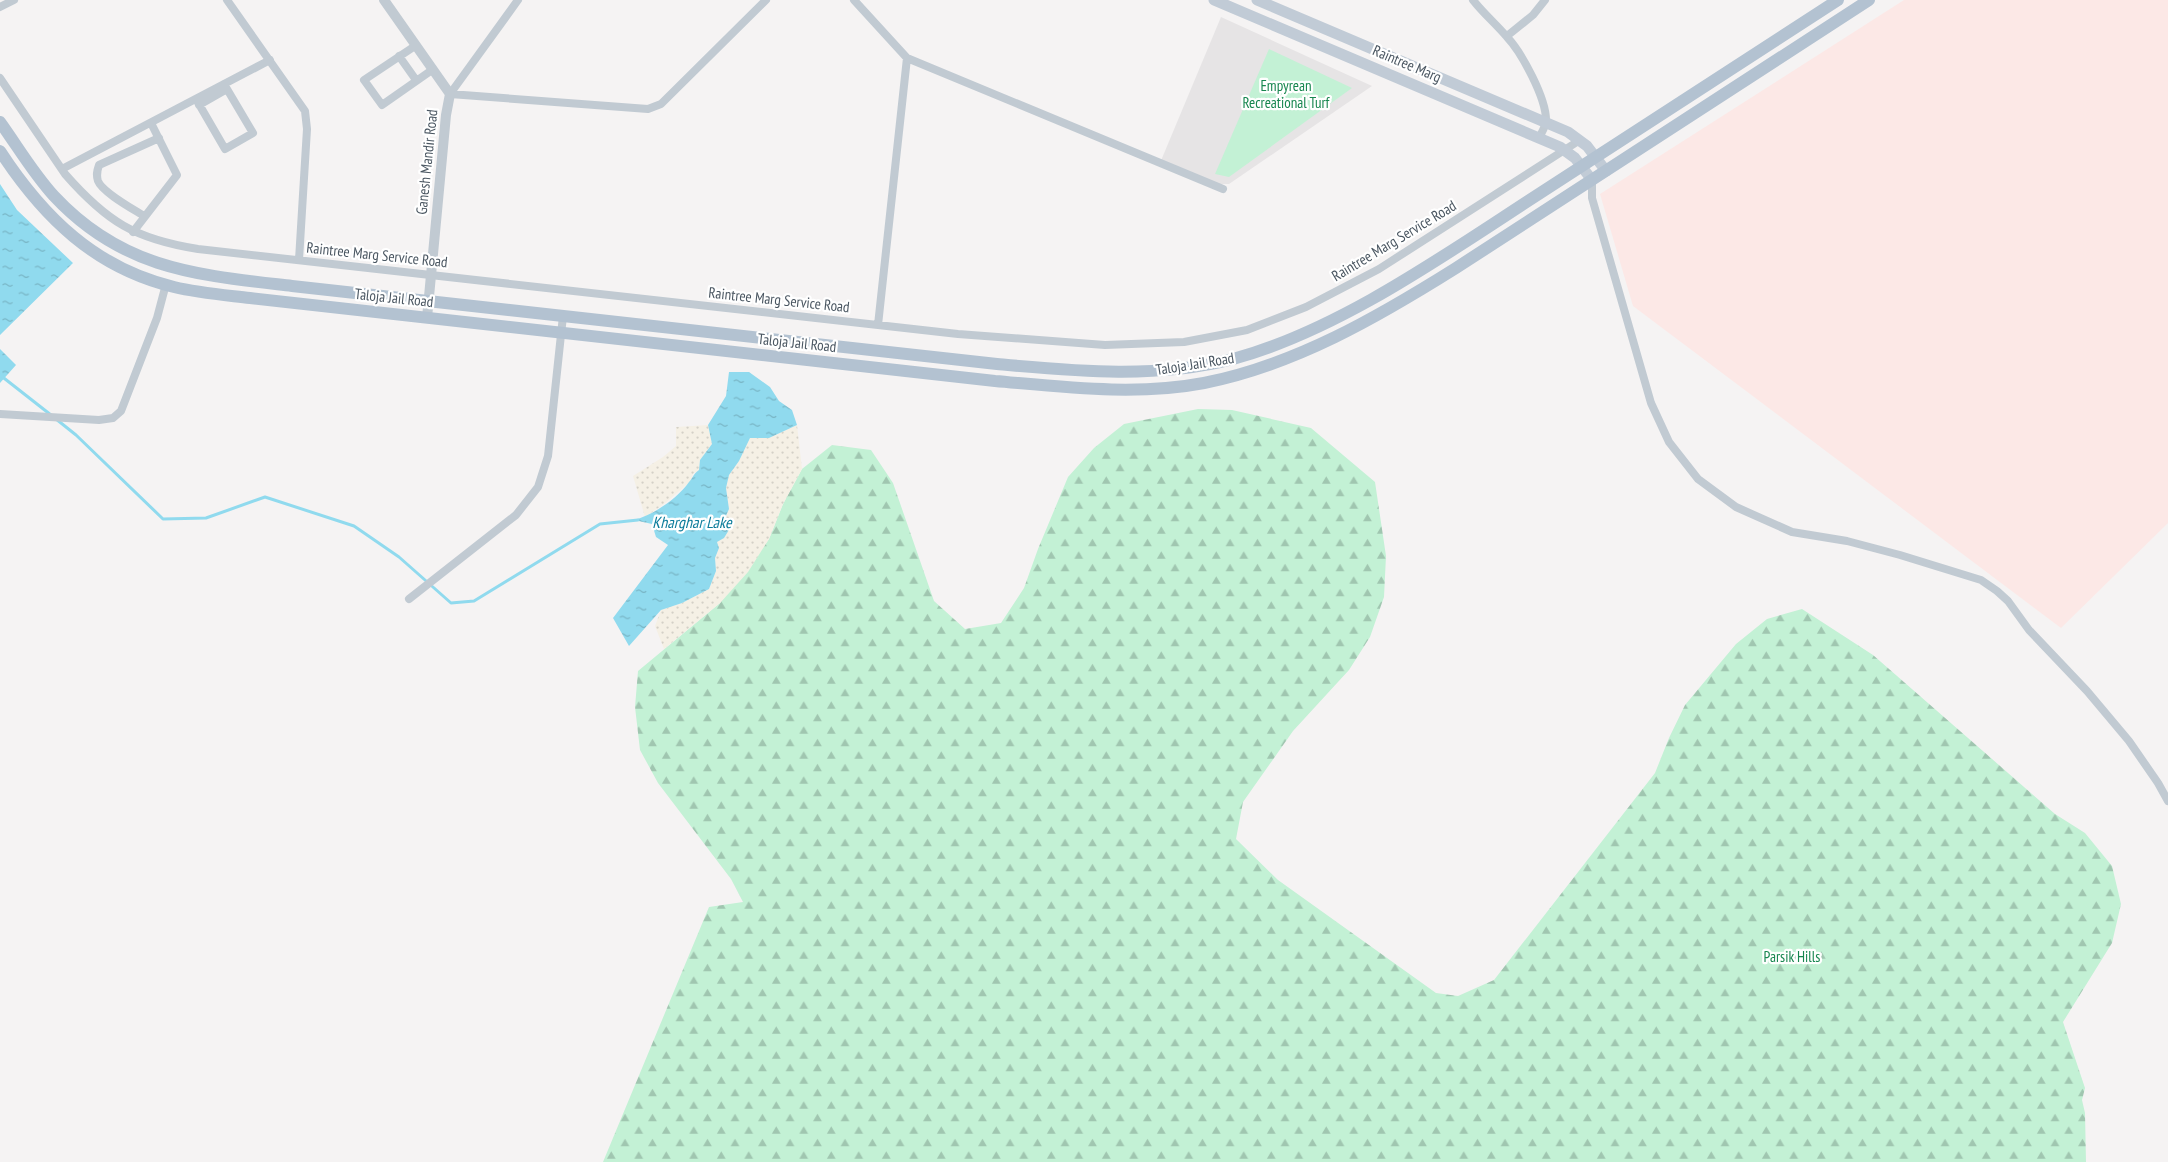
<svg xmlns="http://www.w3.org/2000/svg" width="2168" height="1162" viewBox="0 0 2168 1162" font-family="'PT Sans Narrow',sans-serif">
<defs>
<pattern id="forest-firs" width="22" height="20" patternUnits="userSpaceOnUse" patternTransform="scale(1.25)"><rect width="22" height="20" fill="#c3f1d5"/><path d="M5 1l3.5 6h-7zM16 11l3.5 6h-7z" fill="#a0c6b0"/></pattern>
<pattern id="sand-dots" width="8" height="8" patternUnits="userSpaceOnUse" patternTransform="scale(1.25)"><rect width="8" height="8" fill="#f5f0e5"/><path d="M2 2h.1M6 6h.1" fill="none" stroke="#d4d0c7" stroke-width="1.8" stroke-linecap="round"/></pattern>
<pattern id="water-ripples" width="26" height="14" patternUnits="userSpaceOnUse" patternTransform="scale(1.25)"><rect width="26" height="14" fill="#90daee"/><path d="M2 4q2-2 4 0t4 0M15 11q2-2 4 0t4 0" fill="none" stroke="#78b4c4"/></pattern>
</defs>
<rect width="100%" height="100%" fill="#f5f3f3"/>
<!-- education -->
<path fill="#e6e4e5" d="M1221 17 1372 86 1229 184H1212L1160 163Z"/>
<!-- medical -->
<path fill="#fce8e6" d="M1904 0H2168V523L2061 628 1633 306 1600 194Z"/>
<!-- green -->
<path fill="#c3f1d5" d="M1269 49 1352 88 1229 177 1215 174Z"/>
<!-- forest -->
<path fill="url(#forest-firs)" d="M1198 409 1232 410 1311 428 1375 482 1386 556 1384 597 1370 637 1349 670 1293 731 1243 802 1236 839 1278 880 1436 993 1458 996 1494 980 1655 773 1669 738 1685 705 1736 644 1767 619 1802 609 1873 655 2055 814 2085 833 2112 866 2121 904 2112 943 2063 1022 2085 1088 2082 1100 2085 1113 2086 1162H603L709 907 743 902 731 879 658 783 640 750 635 707 638 671 720 603 769 539 783 504 802 469 832 445 871 450 893 483 934 601 965 629 1001 623 1024 588 1038 549 1068 477 1094 448 1124 424Z"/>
<!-- sand -->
<path fill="url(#sand-dots)" d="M708 425 712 444 700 460 699 470 693 474 690 482 664 504 645 517 633 476 663 457 676 446V427Z
M797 425 802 469 783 504 769 539 748 572 720 603 664 649 655 626 661 610 682 603 709 589 716 571 715 558 719 548 717 542 729 509 726 488 729 475 739 461 750 438H769Z"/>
<!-- water -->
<path fill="url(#water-ripples)" d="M0 184 17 210 73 263 0 335Z
M0 349 16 365 0 383Z
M729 372H749L770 387 779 401 792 410 797 425 769 438H750L739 461 729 475 726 488 729 509 725 518 732 525 724 538 717 542 719 548 715 558 716 571 709 589 682 603 661 610 629 646 613 618 668 545 656 537 652 524 634 520C653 515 677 499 689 482 693 478 693 474 699 470L700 460 712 444 708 425 726 396Z"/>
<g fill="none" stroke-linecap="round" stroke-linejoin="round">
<!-- stream -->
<path stroke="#90daee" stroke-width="3" d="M0 375 51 415
M56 419 76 435 163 519 206 518 265 497 354 526 399 557 451 603 474 601 600 524 638 520"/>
<!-- minor -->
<path stroke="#c1cad2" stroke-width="8" d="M227 0 305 111 307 129 299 260
M854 0 907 58 1223 189
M1473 0C1483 13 1496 24 1507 37 1522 53 1546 98 1546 120 1546 126 1542 132 1539 138
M0 7 14 0
M1507 36 1533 15 1545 0
M415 46 364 80 382 105 432 70
M399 56 416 80
M0 78 65 174C107 222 135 239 198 249L958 334 1105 345 1184 342 1247 330 1306 307 1379 269 1580 140
M450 94 648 109 661 104 766 0
M450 94 518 0
M196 99 225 149 253 133 224 84
M199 105 227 89
M62 169 270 60
M1592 180V198L1651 403 1669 442 1698 479 1736 507 1792 532 1847 541 1900 555 1981 580 1997 591 2008 601 2029 630 2087 691 2129 741 2158 783 2168 801
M144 216C133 209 102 192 98 181 96 175 97 171 99 165L159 138
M133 232 177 175 151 123
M878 325 907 58
M0 414 99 420 113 418 121 411 157 318 166 284
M409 599 516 515 538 487 548 456 563 316"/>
<!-- tertiary -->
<path stroke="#c1cad2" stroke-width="10" d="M384 0 450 94 446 115 427 318"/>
<!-- secondary -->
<path stroke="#c1cbd6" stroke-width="11" d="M1214 0 1560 147 1575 158 1592 180
M1257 0 1568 132 1587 146 1606 171"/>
<!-- primary -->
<path stroke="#b3c2d1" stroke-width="12" d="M0 122C18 147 33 173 54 196 123 270 198 275 292 286L997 364C1075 371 1156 379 1233 359 1336 331 1439 259 1528 201 1632 134 1735 67 1838 0
M0 151C43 217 95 268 174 287 199 293 225 295 250 298L995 381C1064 387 1136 396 1204 383 1295 365 1378 317 1456 268L1869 0"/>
</g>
<g text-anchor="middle" stroke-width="4.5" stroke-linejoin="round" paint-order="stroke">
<!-- street labels -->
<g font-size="15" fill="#4a5661" stroke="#fff">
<text transform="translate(1407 64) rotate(23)" y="5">Raintree Marg</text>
<text transform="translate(427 162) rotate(-84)" y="5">Ganesh Mandir Road</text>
<text transform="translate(1394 241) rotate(-31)" y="5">Raintree Marg Service Road</text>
<text transform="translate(377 255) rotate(6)" y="5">Raintree Marg Service Road</text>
<text transform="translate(394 298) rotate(6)" y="5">Taloja Jail Road</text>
<text transform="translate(779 300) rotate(6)" y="5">Raintree Marg Service Road</text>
<text transform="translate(797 343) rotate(6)" y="5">Taloja Jail Road</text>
<text transform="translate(1195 364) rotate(-9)" y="5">Taloja Jail Road</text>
</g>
<!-- park labels -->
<g font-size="15" fill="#17864f" stroke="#fff">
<text x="1286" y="91">Empyrean<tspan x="1286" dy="17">Recreational Turf</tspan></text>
<text x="1792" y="962">Parsik Hills</text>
</g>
<!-- water labels -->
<g font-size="16" font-style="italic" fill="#0c7c9b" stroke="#fff">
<text x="692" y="528">Kharghar Lake</text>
</g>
</g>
</svg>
